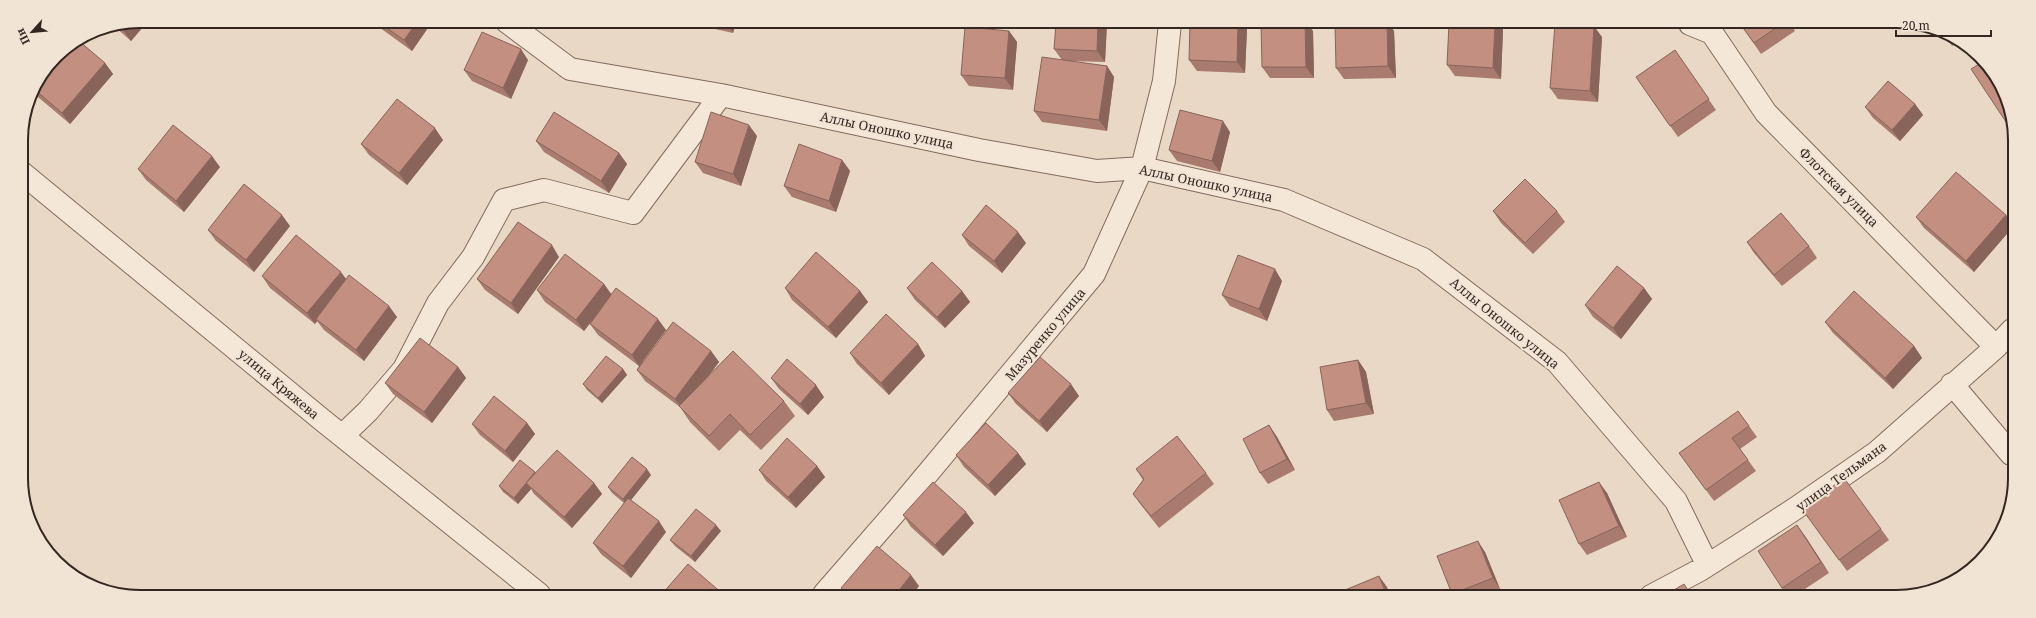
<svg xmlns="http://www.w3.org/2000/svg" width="2036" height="618" viewBox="0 0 2036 618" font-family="'Noto Serif',serif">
<rect width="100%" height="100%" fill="#e9d8c6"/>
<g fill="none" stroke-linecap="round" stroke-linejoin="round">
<defs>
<path id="street" d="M507 22 570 69 721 95 979 150 1097 171 1142 168 1284 200 1423 259 1557 362 1676 501 1707 564
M1690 24 1712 33 1766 113 1996 347
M21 172 321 419 539 594
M1952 384 2011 454
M342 436 368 411 404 369 438 303 473 257 504 200 544 190 633 213 721 95
M824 594 898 509 1094 274 1142 168 1164 81 1170 23
M1651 596 1700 570 1744 542 1796 508 1877 452 1996 347 2012 330"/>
</defs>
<!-- street casing -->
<use href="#street" stroke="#836a5e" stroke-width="24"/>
<!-- street -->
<use href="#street" stroke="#f5e7d8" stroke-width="22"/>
</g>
<!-- wall -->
<path fill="#a87b6e" d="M140 21H148L131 41 114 26Z
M373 22H432L412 51 376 25Z
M687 22H736L733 33 688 23Z
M1107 23 1105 62 1069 61 1107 66 1114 77 1107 131 1042 122 1034 111 1062 60 1054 49Z
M1495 24H1499L1503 30 1501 79 1455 76 1447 65Z
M1741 25H1791L1795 31 1761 54Z
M1247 29 1245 73 1197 71 1189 60Z
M1009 31 1017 42 1013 90 969 86 961 75Z
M1313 31 1314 78H1270L1262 67Z
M1394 31 1396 78 1344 79 1336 68Z
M1942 32 1956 37 1960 41 1952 46Z
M1602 37 1598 102 1558 99 1550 88Z
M1675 50 1716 110 1678 137 1636 77Z
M56 56 105 63 113 74 70 124 32 92Z
M528 60 511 99 472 81 464 70Z
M1915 104 1923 115 1900 141 1873 118 1865 107Z
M2013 117V132L2008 125Z
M1230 132 1220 172 1177 161 1169 150Z
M757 136 741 186 703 173 695 162Z
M443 140 407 185 369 155 361 144Z
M536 141 619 153 627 164 609 193 544 152Z
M842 160 850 171 836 212 792 197 784 186Z
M220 167 184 212 146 180 138 169Z
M1493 211H1557L1565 222 1533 254 1501 223Z
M2006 215 2012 224V228L1974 272 1924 228 1916 217Z
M290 226 254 272 216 241 208 230Z
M962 235 1026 243 1002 273 969 246Z
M1747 242 1809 246 1817 258 1782 286 1754 253Z
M559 257 518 314 485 290 477 279Z
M262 276 346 279 397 317 364 361 324 330 317 321 315 324 270 288Z
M1282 281 1267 321 1230 306 1222 295Z
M604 284 611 295 666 330 643 361 711 351 719 362 707 378 784 401 795 416 761 450 740 430 719 451 690 422 680 407 645 381 637 370 639 366 598 335 590 324 593 319 584 331 545 302 537 290Z
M785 288 860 291 868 302 836 338 792 300Z
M907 288 962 291 970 302 945 328 915 300Z
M1644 288 1652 299 1621 339 1593 317 1585 305Z
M1825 322 1914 346 1922 358 1893 389 1833 333Z
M918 344 925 356 889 395 857 364 850 353Z
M1358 360 1366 372 1374 414 1334 421 1327 410Z
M458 367 466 378 432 423 393 394 385 383Z
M623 369 627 375 602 403 587 390 583 384Z
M771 378 824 397 808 415 779 389Z
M1008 393 1079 396 1047 432 1016 404Z
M527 423 535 434 513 462 480 435 472 424Z
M1269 425 1277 437 1295 470 1268 484 1260 473Z
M1749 426 1757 437 1740 449 1756 471 1714 501 1679 453Z
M1018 453 1026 464 995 496 964 467 956 455Z
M817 466 825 477 796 508 766 481 759 470Z
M1136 469 1206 473 1214 484 1159 528 1141 505 1133 494 1143 480Z
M535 472 536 473 594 483 602 494 572 528 534 494 531 489 518 504 503 492 499 486Z
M651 475 631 500 666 532 631 578 601 554 593 543 624 503 612 493 608 487Z
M1607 493 1627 537 1587 555 1579 544Z
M903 515 974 523 943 556 911 527Z
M1810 520 1881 529 1889 540 1847 571Z
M721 531 695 562 675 546 670 540Z
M1805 536 1829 573 1793 597H1788L1782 588Z
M1485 552 1500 589 1484 596H1454L1452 594Z
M919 586 912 595H846L841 588Z"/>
<!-- shaded-wall -->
<path fill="#88645a" d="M140 21H148L131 41 123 30 129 23Z
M417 22H432L412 51 404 40Z
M726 22H736L733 33Z
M1098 23H1107L1105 62 1097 51Z
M1238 23H1243L1247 29 1245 73 1237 62Z
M1305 24H1308L1313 31 1314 78 1306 67Z
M1387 24H1390L1394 31 1396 78 1388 66Z
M1495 24H1499L1503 30 1501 79 1493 68Z
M1594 26 1602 37 1598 102 1590 91Z
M1009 31 1017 42 1013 90 1005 78Z
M521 49 528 60 511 99 503 88Z
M105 63 113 74 70 124 62 113Z
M1107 66 1114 77 1107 131 1099 120Z
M1915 104 1923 115 1900 141 1892 130Z
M1223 121 1230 132 1220 172 1212 161Z
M749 125 757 136 741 186 733 174Z
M435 128 443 140 407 185 399 173Z
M619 153 627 164 609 193 601 181Z
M212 156 220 167 184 212 176 201Z
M842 160 850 171 836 212 829 201Z
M282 215 290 226 254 272 246 260Z
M2006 215 2012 224V228L1974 272 1966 261Z
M1018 232 1026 243 1002 273 994 261Z
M552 245 559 257 518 314 511 303Z
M1275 269 1282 281 1267 321 1259 309Z
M341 272 349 283 316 319 317 321 315 324 307 313Z
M604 284 612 295 584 331 576 320Z
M1644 288 1652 299 1621 339 1613 328Z
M860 291 868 302 836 338 828 327Z
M962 291 970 302 945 328 937 317Z
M389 306 397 317 364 361 356 350Z
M658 319 666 330 639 366 632 355Z
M918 344 925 356 889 395 881 383Z
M1914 346 1922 358 1893 389 1885 378Z
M711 351 719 362 683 410 675 399Z
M1358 360 1366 372 1374 414 1366 403Z
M458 367 466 378 432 423 424 412Z
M623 369 627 375 602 403 598 398Z
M1071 384 1079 396 1047 432 1039 421Z
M816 385 824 397 808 415 800 404Z
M527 423 535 434 513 462 505 451Z
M1269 425 1277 437 1295 470 1287 459Z
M1018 453 1026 464 995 496 988 485Z
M817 466 825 477 796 508 788 497Z
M647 469 651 475 627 505 623 499Z
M535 472 539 478 526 483 531 489 518 504 514 498Z
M1599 482 1607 493 1627 537 1619 526Z
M594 483 602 494 572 528 564 517Z
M966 512 974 523 943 556 935 545Z
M659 521 666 532 631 578 623 566Z
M716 525 721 531 695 562 691 556Z
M1797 525 1805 536 1829 573 1821 562Z
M1478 541 1485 552 1500 589 1493 578Z
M911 575 919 586 912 595H895Z
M1379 576 1387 587 1390 596H1387Z"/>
<!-- building -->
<path fill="#c38f80" stroke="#88645a" d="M378 22H417L404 40Z
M129 23 123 30 118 25Z
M1056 23H1098L1097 51 1054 49Z
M1190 23H1238L1237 62 1189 60Z
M1261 24H1305L1306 67H1262Z
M1335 24H1387L1388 66 1336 68Z
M1449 24H1495L1493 68 1447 65Z
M1555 24H1569L1594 26 1590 91 1550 88Z
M1741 25H1780L1754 43Z
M965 27 1009 31 1005 78 961 75Z
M482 32 521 49 503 88 464 70Z
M1942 32 1947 34 1944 35Z
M79 41 105 63 62 113 34 89 56 56Z
M1675 50 1709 99 1670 126 1636 77Z
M1042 57 1107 66 1099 120 1034 111Z
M1984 61 1985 62 2013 117V121L2008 125 1971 69Z
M1888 81 1915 104 1892 130 1865 107Z
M397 99 435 128 399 173 361 144Z
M1180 110 1223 121 1212 161 1169 150Z
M554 112 619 153 601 181 536 141Z
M711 112 749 125 733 174 695 162Z
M173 125 212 156 176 201 138 169Z
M799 144 842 160 829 201 784 186Z
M1956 172 2006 215 1966 261 1916 217Z
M1525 179 1557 211 1525 243 1493 211Z
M244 184 282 215 246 260 208 230Z
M986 205 1018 232 994 261 962 235Z
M1781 213 1809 246 1774 275 1747 242Z
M518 222 552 245 511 303 477 279Z
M296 235 341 272 307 313 262 276Z
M816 252 860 291 828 327 785 288Z
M565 254 604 284 576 320 537 290Z
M1238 255 1275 269 1259 309 1222 295Z
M932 262 962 291 937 317 907 288Z
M1617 266 1644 288 1613 328 1585 305Z
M349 275 389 306 356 350 316 319Z
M616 288 658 319 632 355 590 324Z
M1854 291 1914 346 1885 378 1825 322Z
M886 314 918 344 881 383 850 353Z
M673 322 711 351 675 399 637 370Z
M420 338 458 367 424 412 385 383Z
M733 351 784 401 750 435 730 414 709 436 679 406Z
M606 356 623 369 598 398 583 384Z
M1040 357 1071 384 1039 421 1008 393Z
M787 359 816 385 800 404 771 378Z
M1358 360 1366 403 1327 410 1320 367Z
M494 396 527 423 505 451 472 424Z
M1738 411 1749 426 1732 438 1748 460 1706 490 1679 453Z
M986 423 1018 453 988 485 956 455Z
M1269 425 1287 459 1260 473 1243 439Z
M1177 436 1206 473 1151 516 1133 494 1144 479 1136 469Z
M787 438 817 466 788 497 759 470Z
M557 450 594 483 564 517 526 483Z
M632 457 647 469 623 499 608 487Z
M520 460 535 472 514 498 499 486Z
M1844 478 1881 529 1839 560 1802 509Z
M933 482 966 512 935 545 903 515Z
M1599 482 1619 526 1579 544 1559 500Z
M628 498 659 521 623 566 593 543Z
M696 509 716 525 691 556 670 540Z
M1797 525 1821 562 1782 588 1758 551Z
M1478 541 1493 578 1452 594 1437 556Z
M877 546 911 575 895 595H849L841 588Z
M688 564 723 594H662Z
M1379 576 1387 596H1348L1345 590Z
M1684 584 1692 596H1664Z"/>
<g text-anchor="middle" stroke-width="4" stroke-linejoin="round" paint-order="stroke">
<!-- street labels -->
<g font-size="13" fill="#342620" stroke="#f1e4d5">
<text transform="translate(887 130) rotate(12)" y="5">Аллы Оношко улица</text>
<text transform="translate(1206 183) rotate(12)" y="5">Аллы Оношко улица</text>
<text transform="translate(1839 187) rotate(45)" y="5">Флотская улица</text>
<text transform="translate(1505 323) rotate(39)" y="5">Аллы Оношко улица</text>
<text transform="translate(1045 334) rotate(-50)" y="5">Мазуренко улица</text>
<text transform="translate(279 384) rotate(40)" y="5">улица Кряжева</text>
<text transform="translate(1841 476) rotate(-36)" y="5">улица Тельмана</text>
</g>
</g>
<!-- crop -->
<path d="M0 0H2036V618H0ZM140 28H1896A112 112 0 0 1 2008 140V478A112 112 0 0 1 1896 590H140A112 112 0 0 1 28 478V140A112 112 0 0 1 140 28Z" fill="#f1e4d5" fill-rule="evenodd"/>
<path fill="none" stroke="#342620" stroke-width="2" d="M140 28H1896A112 112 0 0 1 2008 140V478A112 112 0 0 1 1896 590H140A112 112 0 0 1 28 478V140A112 112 0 0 1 140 28Z"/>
<!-- north arrow -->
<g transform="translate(32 32) rotate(243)" stroke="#f1e4d5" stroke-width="3" paint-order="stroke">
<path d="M0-3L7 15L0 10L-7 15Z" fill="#342620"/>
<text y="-6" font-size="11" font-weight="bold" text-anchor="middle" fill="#342620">Пн</text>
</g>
<!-- scale -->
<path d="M1896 30v6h95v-6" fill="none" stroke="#342620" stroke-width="2"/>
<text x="1902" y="30" font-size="12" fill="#342620" stroke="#f1e4d5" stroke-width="3" paint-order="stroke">20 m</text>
</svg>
